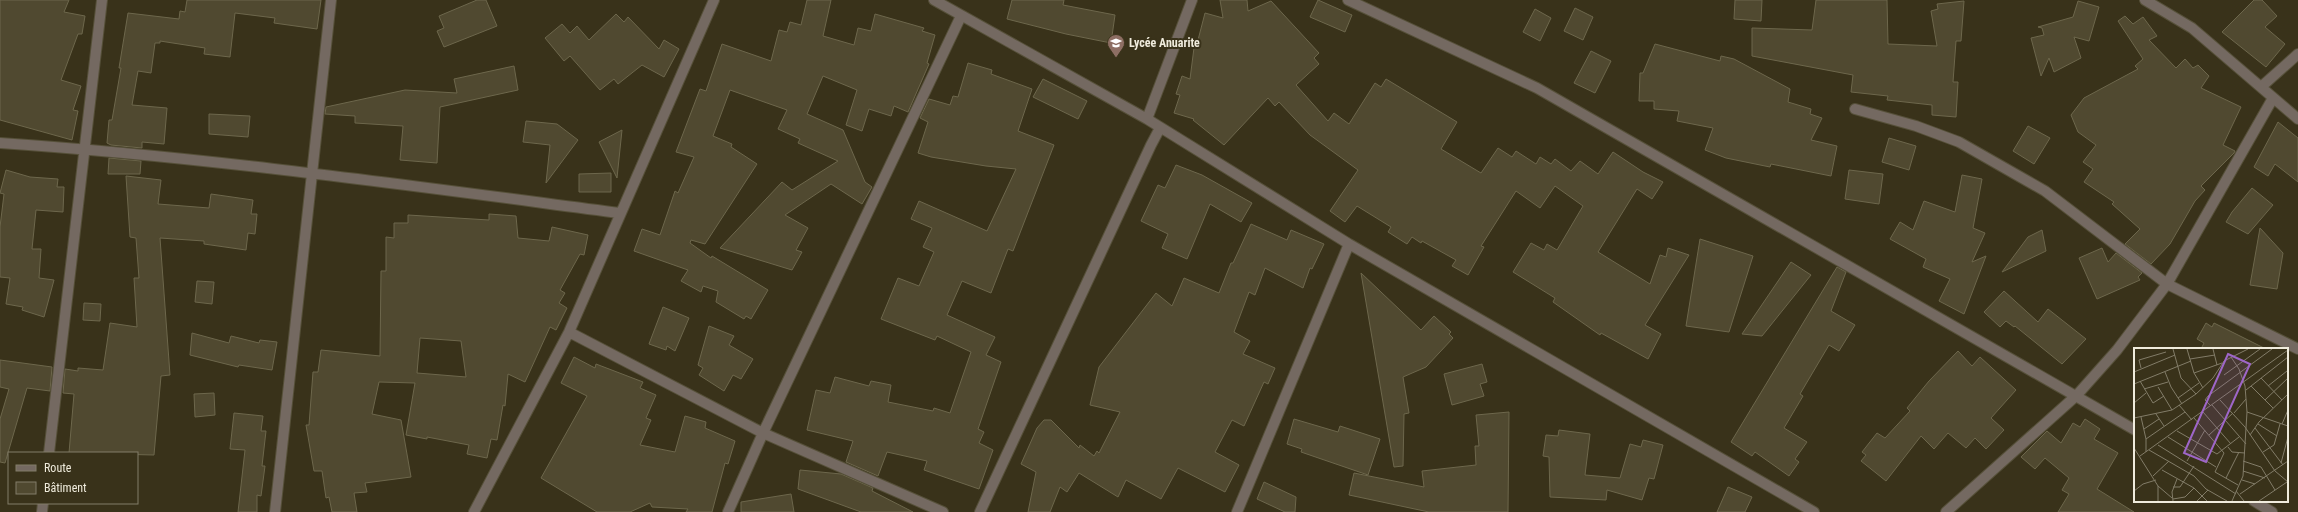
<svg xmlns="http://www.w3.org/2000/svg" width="2298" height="512" viewBox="0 0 2298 512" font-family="'Roboto Condensed',sans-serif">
<rect width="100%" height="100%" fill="#39321a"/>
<!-- building -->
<path fill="#504930" stroke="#6d674c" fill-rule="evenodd" d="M0 0H69L64 12 85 16 82 34H78L61 80 81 86 73 110 78 111 72 140 0 120Z
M187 0H321L317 29 274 23 275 18 235 13 230 57 204 54 205 48 160 41V43H155L151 73 138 71 132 105 167 108 164 144 142 142V148L111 145 107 143 109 120H112L121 68H119L128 13 179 19 180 11 185 12Z
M477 0H486L497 26 444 47 437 31 444 28 439 16Z
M807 0H831L823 36 854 45 858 28 871 31 875 14 924 28 922 31 935 35 927 63 929 64 908 112 894 106 891 116 869 109 862 131 846 125 857 90 823 76 807 114 843 130 865 182 872 187 862 204 831 184 785 215 808 228 796 250 802 252 792 270 720 248 782 182 792 190 838 161 798 143 800 139 778 129 787 110 730 90 713 136 732 144 731 147 757 164 705 244 691 240 690 243 711 258 712 256 768 290 751 319 746 316 744 319 716 302 718 291 703 286 701 292 681 281 688 270 634 251 642 229 660 235 675 191 678 193 694 157 676 152 700 89 706 91 722 44 771 61 779 30 787 32 790 22 801 25Z
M1012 0H1064L1063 5 1115 15 1111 43 1066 34 1007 19Z
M1220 0H1247L1248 11 1271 1 1319 53 1314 58 1319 64 1296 85 1328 121 1334 113 1349 124 1375 83 1381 87 1386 79 1457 122 1441 149 1481 173 1498 148 1512 157 1516 151 1536 164 1540 157 1551 164 1555 159 1571 171 1580 161 1598 174 1613 152 1643 172 1663 182 1652 199 1637 189 1598 252 1650 284 1660 255 1666 257 1668 248 1689 255 1645 325 1661 334 1648 359 1601 333 1600 335 1553 302 1555 298 1513 272 1531 243 1544 250 1547 244 1557 250 1583 206 1555 186 1540 208 1516 191 1481 246 1484 247 1468 275 1452 266 1456 260 1422 241 1421 243 1412 237 1407 244 1388 232 1391 227 1357 206 1345 222 1330 211 1358 170 1310 135 1279 102 1275 106 1268 98 1224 145 1193 120 1194 119 1174 113 1180 95 1176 94 1182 76 1190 79 1195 40H1198L1205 13 1223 18Z
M1318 0 1352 15 1345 32 1310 17Z
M1735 0H1762L1761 21 1734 19Z
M1816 0H1887L1888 44 1937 46 1931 11 1938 9 1937 4 1964 1 1961 41H1956L1953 82H1958L1956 117 1932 115V105L1887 100 1888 96 1851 92 1853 75 1752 56V28L1812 30Z
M2254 0H2262L2277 16 2265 27 2285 44 2266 67 2222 32Z
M2078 1 2099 7 2089 41 2074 37 2081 58 2054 72 2049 58 2041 76 2031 38 2044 35 2042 28 2038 27 2073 17Z
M1575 8 1593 17 1583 40 1564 31Z
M1535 9 1551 18 1540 41 1523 32Z
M616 14 624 22 628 17 659 49 664 40 679 49 664 77 642 65 618 84 614 79 600 90 570 56 564 61 545 38 562 24 570 33 577 26 589 40Z
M2125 16 2133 24 2143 17 2157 36 2149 40 2176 68 2185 59 2193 68 2198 65 2209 76 2201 88 2241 107 2223 145 2235 151 2234 153 2201 186 2205 190 2195 201 2170 244 2151 264 2125 244 2140 229 2112 204 2114 202 2084 182 2093 169 2083 162 2096 145 2078 132 2071 115 2084 98 2138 69 2135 66 2143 59 2118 21Z
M1655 44 1720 61 1721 56 1734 59 1790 89 1788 102 1811 109 1810 114 1822 118 1811 140 1837 146 1831 176 1771 164 1770 167 1726 158 1705 150 1713 128 1677 121 1679 111 1654 109V101H1639L1640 73H1643Z
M1591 51 1611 61 1595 93 1574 83Z
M968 63 992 70 991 74 1032 89 1018 131 1054 145 1013 251 1008 249 991 293 962 281 947 315 995 337 986 355 1001 362 978 429 984 432 979 443 993 450 979 489 924 470 927 461 887 452 878 476 846 462 853 441 807 430 816 390 830 393 835 377 869 386 871 381 891 385 888 402 933 411 934 408 950 413 971 352 937 336 935 340 881 319 898 278 919 286 934 252 923 247 932 228 911 219 919 201 987 231 1016 169 986 166 931 157 918 153 928 122 920 118 929 99 950 105 953 96 958 97Z
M514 66 518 90 440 107 437 163 400 160 403 126 355 123V116L325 114 326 107 405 90 457 93 454 79Z
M1043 79 1087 101 1078 119 1033 97Z
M209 114 250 116 248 137 209 134Z
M526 121 557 124 578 140 546 183 550 145 523 142Z
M2278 122 2298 138V182L2275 164 2268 176 2254 167Z
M2028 126 2050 138 2034 164 2013 151Z
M622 130 617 178 599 142Z
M1889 138 1916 146 1909 170 1882 162Z
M109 158 141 161 140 174H108Z
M1176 165 1202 175 1252 203 1241 222 1210 204 1187 259 1162 248 1168 234 1141 221 1158 185 1165 188Z
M6 170 30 177 58 179 57 187H64L63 212 36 210 32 249H41L39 278 54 280 44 317 22 310 23 307 6 304 10 278 0 277V227L4 194 0 193Z
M1849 170 1883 174 1879 204 1845 199Z
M611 173V192H579V174Z
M1962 175 1982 179 1973 228 1985 233 1972 262 1986 256 1964 314 1939 301 1950 279 1923 267 1926 259 1890 239 1900 222 1913 230 1924 201 1955 212Z
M126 176 161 180 158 204 209 208 211 194 253 200 251 214H257L255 234 248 233 246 250 204 244V241L160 238 170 375 161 376 154 455 69 453 74 394 63 393 65 369 78 371V368L103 370 110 323 137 327 134 278H139L136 238 130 237Z
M2252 188 2273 205 2248 234 2226 222 2232 212Z
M489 214 516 216 518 238 549 241 552 227 588 235 584 255 580 254 560 290 565 293 559 303 567 308 556 330 550 327 525 382 508 374 505 406 503 405 497 440 491 439 487 458 467 454 469 445 427 437V439L406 435 415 383 379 382 372 414 401 420 411 477 365 483 367 492 354 493 357 512H332L329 497 326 498 322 471H314L306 425H309L313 372H318L321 350 380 356 381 271H386V237L394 238V223H408V215L489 220ZM420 338 461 341 466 377 417 373Z
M1251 224 1287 240 1291 230 1324 244 1312 269 1310 268 1303 288 1265 268 1255 295 1249 292 1234 332 1250 341 1243 354 1275 368 1268 384 1264 382 1244 426 1232 420 1215 452 1239 465 1225 492 1178 468 1161 499 1126 480 1118 497 1079 473 1067 492 1060 487 1050 512H1028L1036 472 1021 464 1037 428 1044 420H1051L1079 448 1080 445 1094 456 1097 451 1099 453 1120 412 1090 405 1099 367 1156 293 1172 306 1184 278 1219 293 1231 263H1233Z
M2260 228 2283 253 2277 289 2250 285Z
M2042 230 2046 251 2002 272 2028 237Z
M1700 239 1753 256 1729 332 1686 326Z
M2102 248 2108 262 2116 253 2142 273 2138 277 2140 280 2097 299 2079 258Z
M1791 262 1811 275 1762 336 1742 334Z
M1837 267 1846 272 1831 311 1855 325 1839 351 1829 345 1800 394 1803 396 1784 428 1807 442 1795 459 1799 462 1789 476 1755 452 1752 456 1731 442Z
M1361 273 1421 330 1434 316 1451 332 1449 334 1453 338 1426 367 1403 377 1409 413 1404 414 1403 466 1394 467Z
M197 281 214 282 212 304 195 302Z
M2004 291 2038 322 2048 309 2086 339 2062 364 2015 326 2014 327 2006 321 2000 327 1984 312Z
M84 303 101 304 100 321 83 320Z
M663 307 689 318 675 351 667 346 666 350 649 344Z
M2206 323 2212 327 2214 323 2266 349H2201L2204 343 2197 339Z
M709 326 734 336 729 345 753 359 741 379 733 375 724 391 699 375 703 368 698 365Z
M192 333 229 343 231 336 259 343 260 340 277 342 272 370 239 365 238 367 190 355Z
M1958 351 1972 366 1980 357 2016 390 1991 418 2004 430 1986 449 1975 438 1966 448 1948 433 1934 449 1921 436 1886 481 1861 461 1866 455 1862 452 1877 433 1885 438 1910 411 1907 408 1929 381Z
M574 357 595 368 596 364 643 382 640 388 656 395 646 418 651 420 640 445 675 452 685 416 706 422 705 428 735 441 728 464 725 463 712 512H686L688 509 652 507 650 503 630 512H597L541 478 587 396 561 383Z
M0 360 52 367 50 391 27 388 5 463 0 462V419L9 389 0 387Z
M1482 364 1487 382 1480 384 1484 396 1452 405 1444 374Z
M214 393 215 415 195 417 194 394Z
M1509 412 1508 512H1429L1349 495 1354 473 1424 487 1422 471 1476 465 1475 446H1479L1476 415Z
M234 413 263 416 261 431H266L262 466H265L261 496 257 495V512H238L245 450 230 449Z
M1294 419 1338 432 1340 426 1380 439 1368 475 1301 452 1302 449 1287 444Z
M2085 419 2100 429 2094 439 2118 453 2097 489 2134 512H2058L2069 494 2062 490 2069 478 2045 458 2035 469 2021 457 2047 431 2061 443 2073 423 2080 427Z
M1559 430 1590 434 1585 475 1620 478 1630 444 1641 447 1643 440 1663 445 1654 479 1649 478 1642 500 1607 490 1606 500 1550 497 1549 457 1543 456 1546 435 1558 436Z
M800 470 841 474 873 488 872 491 913 512H861L798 489Z
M1264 482 1296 497 1295 512H1285L1257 499Z
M1728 487 1752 497 1745 512H1717Z
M791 494 794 512H741V502Z"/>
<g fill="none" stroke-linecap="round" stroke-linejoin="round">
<defs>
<path id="minor" d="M934 0 1147 119 1349 244 1814 512
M1348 0 1537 88 2135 430
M2145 0 2192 28 2298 119
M2261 87 2298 54
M1855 109 1916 126 1959 142 2045 191 2167 284 2298 349
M1147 119 1192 0
M0 143C207 157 413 186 620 213
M569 332 763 433 943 512
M49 453 102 0
M2254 501 2272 512
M42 512 43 503
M275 512 331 0
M474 512 569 332 714 0
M728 512 763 433 961 16
M980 512 1151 145 1160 128
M1237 512 1349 244
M1946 512 2077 395 2117 350 2167 284 2273 98"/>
</defs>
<!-- minor casing -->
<use href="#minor" stroke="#565039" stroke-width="12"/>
<!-- minor -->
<use href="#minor" stroke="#746961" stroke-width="10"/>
</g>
<!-- icons -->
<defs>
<symbol id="school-pin" viewBox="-11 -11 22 30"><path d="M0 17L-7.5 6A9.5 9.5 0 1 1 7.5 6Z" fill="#8d6e63" stroke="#39321a"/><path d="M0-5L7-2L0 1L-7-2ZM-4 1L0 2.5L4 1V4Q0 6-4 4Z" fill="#fff"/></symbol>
</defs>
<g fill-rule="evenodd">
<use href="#school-pin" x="1106" y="33" width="20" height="27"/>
</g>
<g text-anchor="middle" stroke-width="4" stroke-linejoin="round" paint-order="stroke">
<!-- poi labels -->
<g font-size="12" font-weight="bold" fill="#f0ecdd" stroke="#39321a" text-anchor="start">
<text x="1129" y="47">Lycée Anuarite</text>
</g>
</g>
<!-- overview -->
<g transform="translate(2134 348)">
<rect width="154" height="154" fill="#39321a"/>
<path fill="none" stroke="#827c68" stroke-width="1" d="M39 1 47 30 62 46M53 1 60 25 69 40M79 1 83 17M97 9 105 21 111 38 113 64 109 128 98 153M56 11 81 7M7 20 5 12 32 4M0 24 41 7M31 24 37 39 48 56M60 25 88 15M90 27 126 1M127 30 148 52M6 33 19 55 30 48M0 36 57 13M117 38 139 60M134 38 153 23M24 39 38 62M10 41 34 34M112 42 154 9M44 50 65 35M86 52 111 79 141 123 154 134M131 52 154 30M0 55 12 45M45 57 58 72M78 57 112 96M77 58 71 52 74 48 138 1M69 64 97 96M113 64 154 78M100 65 112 51M22 66 30 78M7 69 12 91V104M0 70 38 62 62 46 79 30 90 13 114 1M60 70 90 105 81 124 104 137M124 76 143 88M148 76 154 62M121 80 149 117M10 81 25 71M43 83 83 106 105 89M75 87 99 65M116 87 125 74 154 46M34 89 82 119M12 91 51 64M24 97 102 146M94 99 98 104 111 105M0 100 24 138 38 150M15 102 60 128 72 141 93 153M129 104 140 97 146 76M6 108 154 2M53 113 71 82M109 113 127 119 141 142M147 115 154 89M28 122 60 140 73 153M109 123 131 130M19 128 35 113M92 130 105 104M108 132 121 136M39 139H46L60 118M0 143 9 136 22 132M102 143 110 153M106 146 154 113M39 151 51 149 60 140M24 153V138M39 153 38 144 43 131M63 153 74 142M125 153 153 134"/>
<path fill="#9e66c8" fill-opacity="0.15" stroke="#9e66c8" stroke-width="2" d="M94 6 116 16 72 114 50 105Z"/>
<rect width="154" height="154" fill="none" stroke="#f0ecdd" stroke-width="2"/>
</g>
<!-- legend -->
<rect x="8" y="452" width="130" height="52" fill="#39321a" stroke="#827c68"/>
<rect x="16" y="465" width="20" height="6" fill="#746961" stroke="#827c68"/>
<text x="44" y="472" font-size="12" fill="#f0ecdd">Route</text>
<rect x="16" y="482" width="20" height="12" fill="#504930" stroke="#827c68"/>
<text x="44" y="492" font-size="12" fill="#f0ecdd">Bâtiment</text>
</svg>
